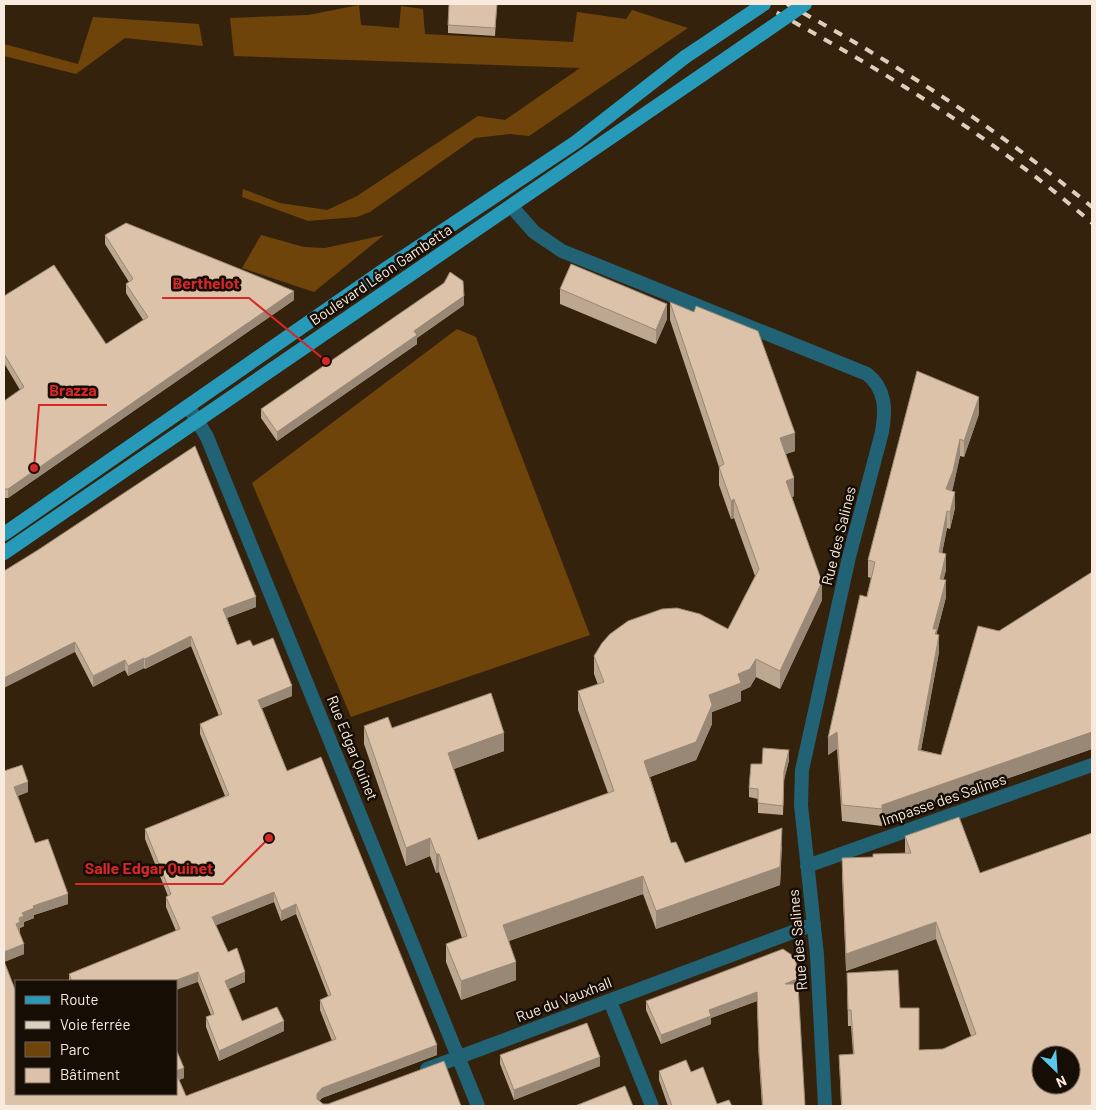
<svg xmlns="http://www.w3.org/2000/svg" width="1096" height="1110" viewBox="0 0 1096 1110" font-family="Barlow,sans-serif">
<rect width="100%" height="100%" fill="#35220c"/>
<!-- green -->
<path fill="#6e440a" d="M359 5 361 25 399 28 401 6 423 9 425 34 573 42 577 12 626 19 632 10 688 28 529 136 510 134 475 138 370 212 357 217 308 221 242 197 243 189 280 203 327 210 357 196 478 116 505 120 580 68 234 56 230 18 308 15Z
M93 17 199 24 203 46 125 38 76 74 4 56V44L78 64Z
M261 235 304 247 325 248 384 235 314 292 242 268Z
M457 329 476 337 590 635 351 717 252 483Z"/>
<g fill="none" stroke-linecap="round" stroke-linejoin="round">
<!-- minor -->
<path stroke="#216275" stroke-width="14" d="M511 206 534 232 562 251 867 374C886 389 886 410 882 432L849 557 802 770 801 805 817 955 825 1106
M188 406 207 437 478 1106
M807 866 1092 765
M610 1001 652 1106
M427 1069 814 924"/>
<!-- primary -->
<path stroke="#279ab9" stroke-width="14" d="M4 534 381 272 576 142 685 57
M4 553 702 75"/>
<!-- rail -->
<path stroke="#ddcfc0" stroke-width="4" stroke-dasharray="9 9" stroke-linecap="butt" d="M761 4C877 67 992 136 1092 223
M787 4C898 65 994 126 1092 207"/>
<!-- primary-bridge -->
<path stroke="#279ab9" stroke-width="14" d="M685 57 764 4
M702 75 805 4"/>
</g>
<!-- wall -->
<path fill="#bca790" d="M497 4 495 36 448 33V25Z
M105 235 294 300 8 498H4V401L20 390 4 363V296L106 344 143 320 126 293V284L129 282 105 244Z
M560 289 667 319 656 344 560 304Z
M670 302 795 451 786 454 794 496 792 497 822 600 780 689 756 677 750 687 741 691V701L712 712V724L696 760 650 777 671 843 685 863 782 846 780 885 656 929 643 894 509 941 516 980 461 1000 446 962V944L462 938 439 872 436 873 430 856 406 866 364 744V726L392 728 504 751 454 769 478 840 608 793 578 710V691L598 685 594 674V656L728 629 755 576 734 518 731 519 719 485V467L670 320Z
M464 305 417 338V344L277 441 261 418V409Z
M979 414 964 457 960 456 952 491 955 508 950 529 947 528 942 553 946 570 943 580 946 597 937 632 939 652 921 750 941 755 1092 749 882 822V826L842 821 837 749 828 755 871 578 868 577V560Z
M4 571 256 607 227 618 237 645 253 646 292 696 262 708 287 771 437 1055 322 1098 319 1101 323 1104 4 1106V771L28 792 18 796 35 843 68 904 34 915V918L24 922V926L20 928V932L19 933 24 954 4 962 16 1094 176 1049 184 1078 179 1080 186 1096 332 1041 320 1010V1000L328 996 296 914 281 921 274 902 216 925 228 952 245 982 229 989 242 1021 284 1031 219 1061 206 1027V1017L211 1015 198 982 69 981V974L176 931 166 907V897L168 896 145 839V829L225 796 200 734V724L219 716 191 646 145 669 144 668 128 676 125 670 93 687 75 652Z
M789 760 784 780 783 815 758 813V799L749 797V788L762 764Z
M905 836 980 873 1092 1106H841L839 1055 853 1054 851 1026H848L847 973 900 1008 919 1050 943 1049 971 1036 936 939 846 971 842 875V858L873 857 905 853Z
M797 984 805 1106H762L759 1061 757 1001 711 1018V1024L661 1044 646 1010V1001Z
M500 1055 600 1066 514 1100 500 1064Z
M659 1071 691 1072 717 1104 732 1106H668L659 1080Z"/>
<!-- shaded-wall -->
<path fill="#998876" d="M294 291V300L8 498V489Z
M464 296V305L417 338V344L277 441V432L414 331Z
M667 304V319L656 344V330Z
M979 397V414L964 457V441Z
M795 433V451L780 456V438Z
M960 439V456L953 488 946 505V489Z
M794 478V496L786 499V481Z
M955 492V508L950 529V512Z
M734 499V518L731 519V501Z
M947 511V528L939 569V552Z
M946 554V570L940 595V579Z
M946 580V597L937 632V646L933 629Z
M822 582V600L780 689V671Z
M256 597V607L223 619V609Z
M939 635V652L918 766V750Z
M191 636V646L145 669V659Z
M75 642V652L4 688V678Z
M144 658V668L128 676V666Z
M756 659V677L750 687 741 691V701L712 712V724L696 760 644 779V761L709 695 738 674Z
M125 660V670L93 687V676Z
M292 686V696L258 710V700Z
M837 732V749L828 755V738Z
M1092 732V749L882 822V805Z
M504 733V751L448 771V753Z
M789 750V760L784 780 783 815 784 771Z
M28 782V792L14 797V787Z
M782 828 780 885 656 929V911Z
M430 838V856L406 866V848Z
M436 854H439V872L436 873Z
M643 876V894L503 943V925Z
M274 892V902L212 927V917Z
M68 894V904L34 915V918L24 922V926L20 928V932L16 934V924L22 913 33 906Z
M296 904V914L281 921V911Z
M936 922V939L846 971V954Z
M24 944V954L4 962V952Z
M516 962V980L461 1000V981Z
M198 972V982L176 990V981H174Z
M245 972V982L225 991V981Z
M797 979V988L785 984Z
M757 992V1001L711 1018V1024L661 1044V1035L709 1010Z
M284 1021V1031L219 1061V1051Z
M437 1045V1055L322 1098 317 1104V1094L322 1088Z
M600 1057V1066L514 1100V1090Z
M184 1068V1078L176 1081V1071Z"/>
<!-- building -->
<path fill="#dbc2a8" stroke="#998876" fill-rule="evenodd" d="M449 4H497L495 28 448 25Z
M126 223 294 291 8 489H4V401L24 387 4 354V296L54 265 106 344 148 317 126 284 133 279 105 235Z
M571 264 667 304 656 330 560 289Z
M450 272 463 281 464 296 414 331 417 335 277 432 261 409 444 283Z
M670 302 694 312 696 306 758 331 795 433 780 438 794 478 786 481 822 582 780 671 756 659 750 669 738 674 741 683 709 695 712 705 696 742 644 761 671 843 676 842 685 863 782 828 780 867 656 911 643 876 503 925 516 962 461 981 446 944 467 936 439 854H436L430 838 406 848 364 726 388 717 392 728 491 693 504 733 448 753 478 840 614 791 578 691 604 682 594 656 602 643 610 634 628 621 662 609 677 608 700 614 728 629 759 569 734 499 731 501 719 467 724 464Z
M917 371 979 397 964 441 960 439 953 471 946 489 955 492 950 512 947 511 939 552 946 554 940 579 946 580 933 629H937L935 634 939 635 918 750 941 755 978 626 999 631 1092 572V732L882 805V809L842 805 837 732 828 738 860 595 867 597 875 562 868 560Z
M195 446 256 597 223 609 237 645 250 640 253 646 273 638 292 686 258 700 287 771 321 757 437 1045 322 1088 317 1094V1099L323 1104H328L444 1061 461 1106H4V961L16 992V1094H176V1073L186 1096 336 1039 320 1000 331 995 296 904 281 911 274 892 212 917 228 952 237 948 245 972 225 981 242 1021 277 1007 284 1021 219 1051 206 1017 214 1014 198 972 174 981H72L69 974 180 929 166 897 171 894 145 829 229 795 200 724 222 714 191 636 145 659 144 658 128 666 125 660 93 676 75 642 4 678V571L38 550Z
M763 748 789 750 784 771 783 806 758 803V789L749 788 751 764H762Z
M22 765 28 782 14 787 35 843 48 839 68 894 33 906 34 908 22 913 24 916 19 918 20 922 16 924 24 944 4 952V771Z
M959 817 980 873 1092 833V1106H842L839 1055 854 1054 851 1010H848L847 973 898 970 900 1008H919V1050L943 1049 976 1034 936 922 846 954 842 858 873 857V854L911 853 905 836ZM1041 1055H1071V1085H1041Z
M783 949 796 958 797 979 785 984H798L805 1106H763L759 1053 757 992 709 1010 711 1016 661 1035 646 1001Z
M587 1023 600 1057 514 1090 500 1055Z
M176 1049 184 1068 176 1071Z
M686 1060 691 1072 703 1067 717 1104 729 1100 732 1106H672L659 1071Z
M625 1086 633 1106H575Z"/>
<g text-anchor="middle" stroke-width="5" stroke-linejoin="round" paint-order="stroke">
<!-- street labels -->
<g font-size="15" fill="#f8eadd" stroke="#160d05">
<text transform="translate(381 275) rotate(-34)" y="5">Boulevard Léon Gambetta</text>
<text transform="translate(839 536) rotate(-76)" y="5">Rue des Salines</text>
<text transform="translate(352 748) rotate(68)" y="5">Rue Edgar Quinet</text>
<text transform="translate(944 800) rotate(-19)" y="5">Impasse des Salines</text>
<text transform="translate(798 940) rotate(-95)" y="5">Rue des Salines</text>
<text transform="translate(564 1000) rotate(-21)" y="5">Rue du Vauxhall</text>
</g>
</g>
<!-- callouts -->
<path fill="none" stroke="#d62828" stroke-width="2" d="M326 361L249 298H162M34 468L39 405H107M269 838L223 884H75"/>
<g fill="#d62828" stroke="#160d05" stroke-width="2">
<circle cx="326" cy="361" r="5"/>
<circle cx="34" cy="468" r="5"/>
<circle cx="269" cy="838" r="5"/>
</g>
<g font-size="16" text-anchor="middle" font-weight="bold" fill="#d62828" stroke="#160d05" stroke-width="5" stroke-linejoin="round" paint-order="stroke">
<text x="206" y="289">Berthelot</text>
<text x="73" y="396">Brazza</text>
<text x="149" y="874">Salle Edgar Quinet</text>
</g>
<!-- border -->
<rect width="1096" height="1110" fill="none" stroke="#f8eadd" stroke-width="10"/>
<!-- legend -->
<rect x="15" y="980" width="162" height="115" fill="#160d05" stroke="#70655b"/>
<rect x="25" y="996" width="25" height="8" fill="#279ab9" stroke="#70655b"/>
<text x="60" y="1005" font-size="15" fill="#f8eadd">Route</text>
<rect x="25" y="1021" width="25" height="8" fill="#ddcfc0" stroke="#70655b"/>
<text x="60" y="1030" font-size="15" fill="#f8eadd">Voie ferrée</text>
<rect x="25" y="1042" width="25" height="15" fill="#6e440a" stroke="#70655b"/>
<text x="60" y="1055" font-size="15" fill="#f8eadd">Parc</text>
<rect x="25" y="1068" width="25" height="15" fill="#dbc2a8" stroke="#70655b"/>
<text x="60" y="1080" font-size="15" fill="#f8eadd">Bâtiment</text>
<!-- north arrow -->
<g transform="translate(1056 1070) rotate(155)"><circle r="24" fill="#160d05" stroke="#70655b"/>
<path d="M0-4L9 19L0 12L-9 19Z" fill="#5cc7e8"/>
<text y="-8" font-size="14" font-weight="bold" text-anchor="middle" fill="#f8eadd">N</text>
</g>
</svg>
